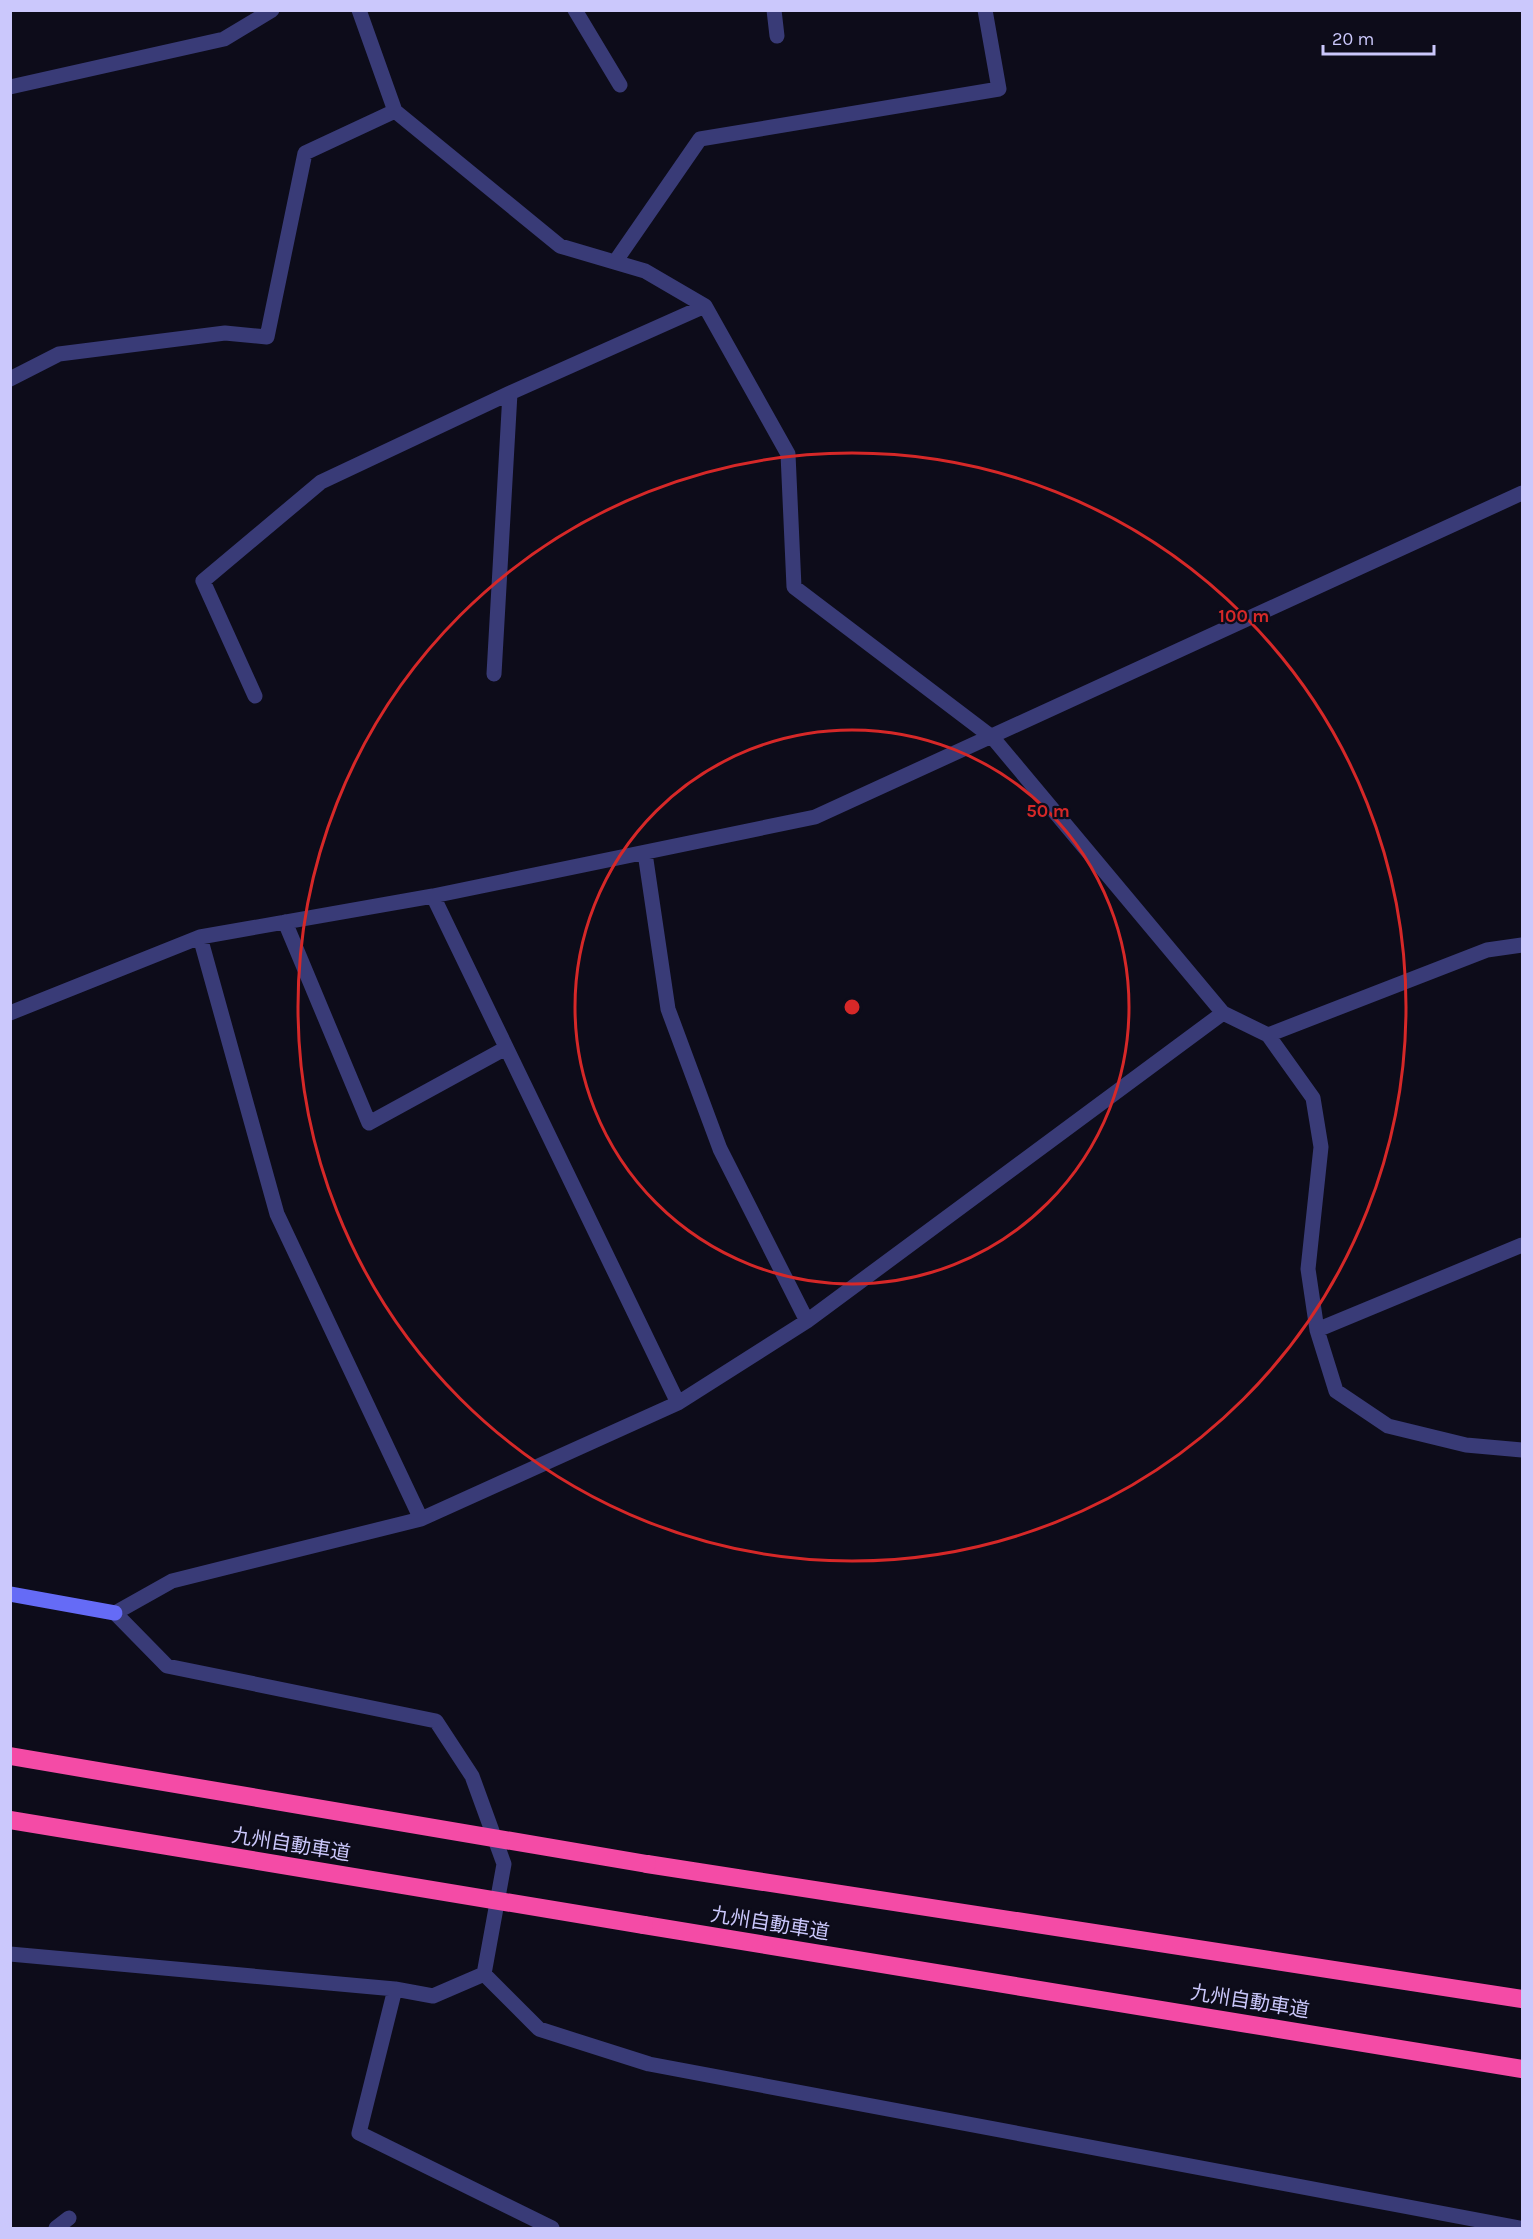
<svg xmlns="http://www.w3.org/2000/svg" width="1533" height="2239" viewBox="0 0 1533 2239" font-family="Karla,'Noto Sans JP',sans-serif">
<rect width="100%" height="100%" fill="#0d0c1a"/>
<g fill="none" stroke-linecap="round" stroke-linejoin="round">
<!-- street -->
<path stroke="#393b77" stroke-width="15" d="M359 10 395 111 560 246 645 271 705 306 788 454 794 587 993 738 1223 1013 1268 1035 1313 1098 1321 1147 1308 1269 1317 1330 1336 1391 1388 1426 1466 1445 1522 1450
M575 10 620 85
M774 10 777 36
M10 87 224 39 272 10
M615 262 700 139 999 89 985 10
M10 379 59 354 225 333 267 337 305 153 395 111
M494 674 510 393 705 306
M255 696 203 581 321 482 510 393
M645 853 668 1009 720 1149 807 1321
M433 896 678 1403
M285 922 369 1123 506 1048
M200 937 277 1214 421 1519
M10 1013 200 937 433 896 815 817 1522 493
M1268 1035 1487 950 1522 945
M1317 1330 1522 1245
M10 1954 395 1989 433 1996 484 1974
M484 1974 504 1864 472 1776 436 1721 167 1666 115 1613 172 1581 421 1519 678 1403 807 1321 1223 1013
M484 1974 539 2029 649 2064 1520 2228
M395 1989 359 2133 552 2228
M56 2228 69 2218"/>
<!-- secondary -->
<path stroke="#656bf6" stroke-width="15" d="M10 1594 115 1613"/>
<!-- highway -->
<path stroke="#f44ba6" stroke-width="18" d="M647 1864 1522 1999
M644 1925 1522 2069"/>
<!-- highway-bridge -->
<path stroke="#f44ba6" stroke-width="18" d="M10 1756 647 1864
M10 1820 644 1925"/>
</g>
<!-- distance rings -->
<g fill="none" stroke="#d62828" stroke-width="3">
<circle cx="852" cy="1007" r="277"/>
<circle cx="852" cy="1007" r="554"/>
</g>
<g text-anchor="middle" stroke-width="4.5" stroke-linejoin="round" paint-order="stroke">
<!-- street labels -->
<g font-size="20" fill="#cbc8fc" stroke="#0d0c1a">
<text transform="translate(291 1844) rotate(9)" y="7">九州自動車道</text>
<text transform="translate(770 1923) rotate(9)" y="7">九州自動車道</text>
<text transform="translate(1250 2001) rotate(9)" y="7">九州自動車道</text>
</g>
</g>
<circle cx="852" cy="1007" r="9" fill="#d62828" stroke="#0d0c1a" stroke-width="3"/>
<g font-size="18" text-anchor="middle" font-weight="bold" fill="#d62828" stroke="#0d0c1a" stroke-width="4.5" stroke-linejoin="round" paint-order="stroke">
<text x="1244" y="622">100 m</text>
<text x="1048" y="817">50 m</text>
</g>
<!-- border -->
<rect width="1533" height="2239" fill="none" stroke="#cbc8fc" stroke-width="24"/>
<!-- scale -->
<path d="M1323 45v9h111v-9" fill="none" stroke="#cbc8fc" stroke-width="3"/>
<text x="1332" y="45" font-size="18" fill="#cbc8fc" stroke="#0d0c1a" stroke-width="4.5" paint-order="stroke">20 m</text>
</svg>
